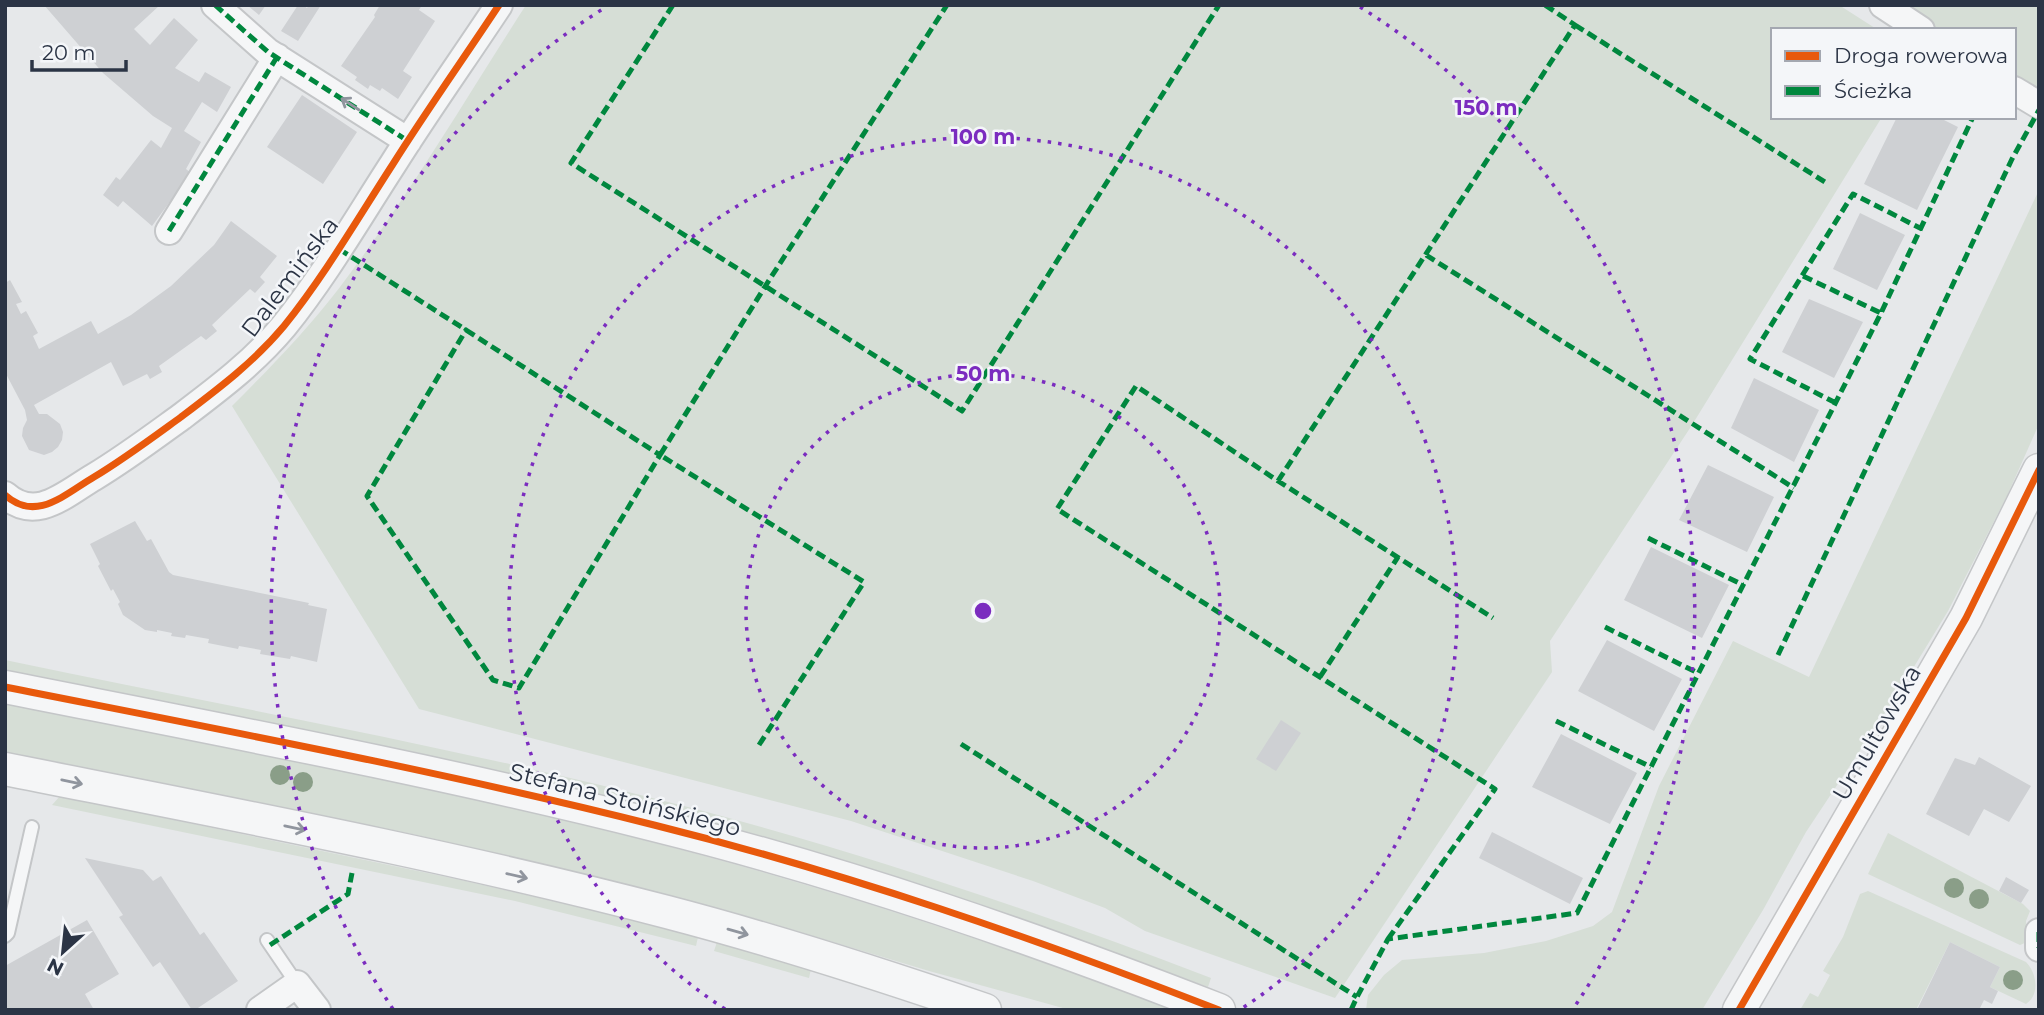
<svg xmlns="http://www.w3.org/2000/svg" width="2044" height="1015" viewBox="0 0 2044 1015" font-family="Montserrat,sans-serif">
<rect width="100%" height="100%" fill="#e6e8ea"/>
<!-- green -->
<path fill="#d6ded6" d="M526 5H1839L1878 30H1773V117H1882L1692 425 1550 641 1552 672 1335 998 1145 931 1105 908 1033 881 851 821 419 709 232 406C270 368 308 329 340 287 408 197 465 100 526 5Z
M1896 5H2039V89L2014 75V30H1931Z
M2039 190V424L2007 496 1948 611 1898 693 1806 832 1763 910 1702 1010H1366L1368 995 1384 975 1402 960 1484 953 1546 941 1593 926 1612 912 1659 786 1733 641 1809 677Z
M5 660C235 708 466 749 692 808 869 855 1041 913 1211 978L1208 987C1051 928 894 873 733 829 493 763 248 720 5 670Z
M5 703C212 746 420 783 624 835 812 882 994 942 1175 1010H1070L929 971 757 919 609 880 417 835 5 752Z
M60 796 461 880 600 912 698 937 696 946 515 901 52 805Z
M1888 833 2023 904 2030 911 2026 921 2027 942 2020 945 1868 874Z
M1868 891 2026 962C2037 973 2040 995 2026 1004L1990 987 2000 967 1950 942 1916 1010H1800L1810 993 1818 997 1830 975 1823 971 1843 937 1860 894Z
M717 942 811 969 809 978 714 951Z"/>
<!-- building -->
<path fill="#ced0d3" d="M44 5H160L134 29 150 45 174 18 198 40 175 68 199 82 205 72 231 87 217 112 202 102 184 131 201 142 186 169 191 173 152 226 123 201 118 207 103 195 116 177 120 180 151 140 161 148 172 128 153 116 103 73Z
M247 5H266L259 15Z
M298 5H303L307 8 309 5H321L298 41 281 31Z
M380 5H422L419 10 435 21 403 71 412 77 398 99 382 88 380 91 370 85 368 89 355 80 357 77 341 66 375 17 374 15Z
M302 95 357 132 323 184 267 147Z
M1897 117H1938L1958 127 1917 210 1864 184Z
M1860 213 1905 235 1877 290 1833 269Z
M231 221 277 256 260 277 265 282 255 293 250 289 212 325 217 331 206 340 201 336 159 366 162 372 150 379 147 374 123 386 111 362 34 405 39 414H47L60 424 63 432 62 440 58 447 52 452 44 455 29 450 22 436 23 428 27 420 25 410 5 372V283L10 280 22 302 16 304 21 314 26 311 38 333 33 336 39 349 91 321 98 334 131 315 171 286 214 245Z
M1809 299 1863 322 1834 378 1782 352Z
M1754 378 1819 410 1794 462 1731 428Z
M1708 465 1774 497 1747 552 1679 520Z
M135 521 147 541 151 539 169 572 173 575 309 603 308 605 327 609 317 662 291 656 290 659 260 654 261 650 239 646 238 649 208 643 209 639 186 635 185 638 171 636 172 633 157 630V632L145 630 123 615 118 604 120 602 113 589 111 591 98 566 100 564 90 544Z
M1651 547 1729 585 1702 638 1624 600Z
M1607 640 1682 679 1654 731 1578 691Z
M1281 720 1301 733 1276 771 1256 759Z
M1561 734 1637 773 1610 824 1532 787Z
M1979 757 2031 786 2009 822 1984 809 1969 836 1926 814 1955 758 1975 765Z
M1492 832 1583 878 1570 904 1479 858Z
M85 858 143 870 153 881 161 876 200 935 204 932 238 981 195 1010H192L160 962 153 967 119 917 123 915Z
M2006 877 2029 890 2021 903 1999 891Z
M87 920 119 974 85 994 94 1010H5V966Z
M1950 942 2000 967 1990 987 1998 991 1992 1004 1984 1000 1979 1010H1917Z"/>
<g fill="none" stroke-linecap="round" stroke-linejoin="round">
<defs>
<path id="service" d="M5 936 8 933 32 827
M267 940 297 984"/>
<path id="minor" d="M215 5 268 52 408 141
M1883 5 1921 30
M2014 90 2039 105
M169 231 277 57
M5 495C36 523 65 494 94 477 124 459 152 438 181 417 218 389 254 362 284 326 325 275 358 218 393 164 427 110 464 58 499 5
M2039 932V948
M260 1010 297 984 317 1010"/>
<path id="tertiary" d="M5 687C222 730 440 771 654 825 847 873 1034 938 1219 1010
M5 769C226 813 449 855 667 912 774 940 880 974 985 1010
M1739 1010 1966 618 2039 470"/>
</defs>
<!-- service casing -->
<use href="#service" stroke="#c4c6c8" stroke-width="16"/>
<!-- minor casing -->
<use href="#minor" stroke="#c4c6c8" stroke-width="30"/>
<!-- tertiary casing -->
<use href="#tertiary" stroke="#c4c6c8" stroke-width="35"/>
<!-- service -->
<use href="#service" stroke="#f5f6f7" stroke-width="12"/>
<!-- minor -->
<use href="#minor" stroke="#f5f6f7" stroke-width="26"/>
<!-- tertiary -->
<use href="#tertiary" stroke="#f5f6f7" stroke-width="32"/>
<!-- quiet -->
<path stroke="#00873e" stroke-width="5" stroke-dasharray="10 5" stroke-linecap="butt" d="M215 5 268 52 408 141
M673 5 571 163 962 411 1219 5
M1884 6V5
M1575 25 1828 184
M169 231 277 57
M339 249 466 330
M1426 255 1794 488
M1803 276 1881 313
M466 330 660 455 519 688 493 680 367 496Z
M1836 403 1750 359 1853 194 1922 229
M1278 481 1575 25 1545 5
M1648 538 1743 585
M1605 627 1698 673
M1778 655 2012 159 2039 110
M1320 677 1398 557
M1556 721 1651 767
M961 744 1357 997
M759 745 864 582 660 455 766 285 947 5
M2039 932V948
M1388 939 1495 789 1057 509 1136 386 1278 481 1493 618
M270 945 348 894 352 873
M1351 1010 1357 997 1388 939 1577 913 1881 313 1973 117"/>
<defs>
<path id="cycleway" d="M5 495C36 523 65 494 94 477 124 459 152 438 181 417 218 389 254 362 284 326 325 275 358 218 393 164 427 110 464 58 499 5
M5 687C222 730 440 771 654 825 847 873 1034 938 1219 1010
M1739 1010 1966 618 2039 470"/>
</defs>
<!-- cycleway casing -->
<use href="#cycleway" stroke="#f4f6f9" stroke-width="11"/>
<!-- cycleway -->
<use href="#cycleway" stroke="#e8590c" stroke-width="7"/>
</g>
<!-- trees -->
<g fill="#8a9e88">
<circle cx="280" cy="775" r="10"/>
<circle cx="303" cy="782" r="10"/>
<circle cx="1954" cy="888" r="10"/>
<circle cx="1979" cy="899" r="10"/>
<circle cx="2013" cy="980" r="10"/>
</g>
<!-- one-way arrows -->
<defs><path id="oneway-shaft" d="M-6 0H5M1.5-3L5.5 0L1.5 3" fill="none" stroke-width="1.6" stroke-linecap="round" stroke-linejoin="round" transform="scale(1.75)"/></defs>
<g stroke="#90959e">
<use href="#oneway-shaft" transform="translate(350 104) rotate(-147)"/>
<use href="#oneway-shaft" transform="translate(72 782) rotate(12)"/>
<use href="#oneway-shaft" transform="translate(295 828) rotate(12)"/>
<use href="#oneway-shaft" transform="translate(517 876) rotate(13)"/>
<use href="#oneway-shaft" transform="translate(738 932) rotate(16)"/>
</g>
<!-- distance rings -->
<g fill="none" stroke="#7b2cbf" stroke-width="3.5" stroke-dasharray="3.5 7">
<circle cx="983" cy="611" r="237"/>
<path d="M725 1009A474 474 0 1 1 1241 1009"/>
<path d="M393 1009A712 712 0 0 1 606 7M1360 7A712 712 0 0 1 1573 1009"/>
</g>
<g text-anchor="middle" stroke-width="5" stroke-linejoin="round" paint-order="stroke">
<!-- street labels -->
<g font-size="24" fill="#2b3445" stroke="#f4f6f9">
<text transform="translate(290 277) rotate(-53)" y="8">Dalemińska</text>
<text transform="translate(1877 733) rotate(-60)" y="8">Umultowska</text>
<text transform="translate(625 800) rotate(14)" y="8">Stefana Stoińskiego</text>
</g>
</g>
<circle cx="983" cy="611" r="10" fill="#7b2cbf" stroke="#f4f6f9" stroke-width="3.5"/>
<g font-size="21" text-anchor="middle" font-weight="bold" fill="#7b2cbf" stroke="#f4f6f9" stroke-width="5" stroke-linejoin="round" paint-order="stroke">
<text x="1486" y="115">150 m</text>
<text x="983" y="144">100 m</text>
<text x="983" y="381">50 m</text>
</g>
<!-- border -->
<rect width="2044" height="1015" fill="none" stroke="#2b3445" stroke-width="14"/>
<!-- legend -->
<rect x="1771" y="28" width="245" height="91" fill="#f4f6f9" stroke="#a4a8b1" stroke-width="2"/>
<rect x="1785" y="51" width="35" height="10" fill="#e8590c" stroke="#a4a8b1" stroke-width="2"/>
<text x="1834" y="63" font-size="21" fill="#2b3445">Droga rowerowa</text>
<rect x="1785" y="86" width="35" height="10" fill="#00873e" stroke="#a4a8b1" stroke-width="2"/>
<text x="1834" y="98" font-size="21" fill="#2b3445">Ścieżka</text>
<!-- north arrow -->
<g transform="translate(63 952) rotate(207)" stroke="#f4f6f9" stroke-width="5" paint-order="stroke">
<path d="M0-5L12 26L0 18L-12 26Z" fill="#2b3445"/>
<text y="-10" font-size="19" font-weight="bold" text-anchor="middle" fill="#2b3445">N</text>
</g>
<!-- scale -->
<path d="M32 60v10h94v-10" fill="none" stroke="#2b3445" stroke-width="3.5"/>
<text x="42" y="60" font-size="21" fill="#2b3445" stroke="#f4f6f9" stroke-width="5" paint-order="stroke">20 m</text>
</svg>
